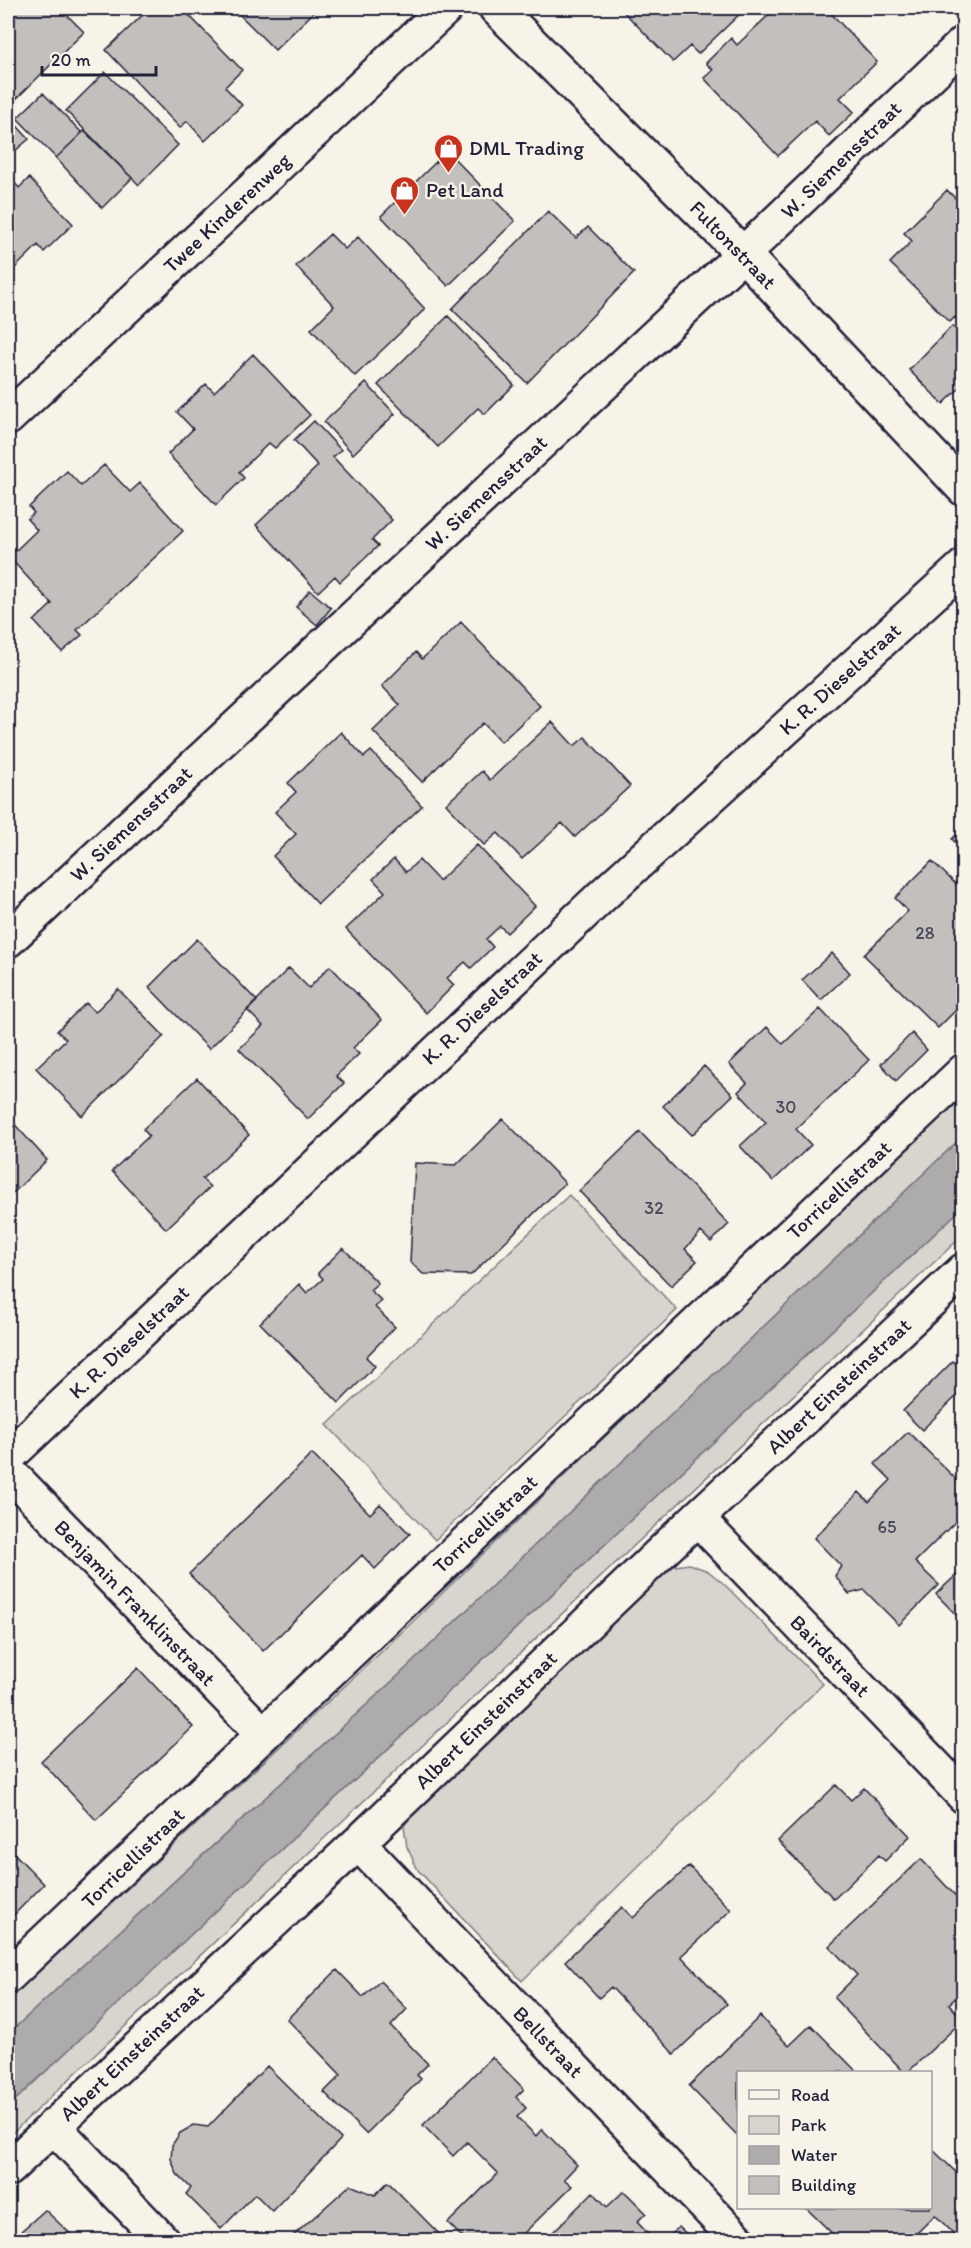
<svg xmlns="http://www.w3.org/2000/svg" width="971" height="2248" viewBox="0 0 971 2248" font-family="Itim,sans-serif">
<rect width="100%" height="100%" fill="#f7f3e8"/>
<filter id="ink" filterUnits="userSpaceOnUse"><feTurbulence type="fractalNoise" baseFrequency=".0167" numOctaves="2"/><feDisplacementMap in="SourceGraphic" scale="12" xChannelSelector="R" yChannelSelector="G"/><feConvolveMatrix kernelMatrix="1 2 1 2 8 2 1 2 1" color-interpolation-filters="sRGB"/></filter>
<g filter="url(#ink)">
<!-- green -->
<path fill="#d8d5cf" stroke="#7d7c85" stroke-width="1.5" d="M963 1096V1136L399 1675 8 2034V2000L379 1654 850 1201Z
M569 1195 677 1310 435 1540 327 1425Z
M963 1207V1235L8 2137V2107Z
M689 1564 708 1571 724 1584 823 1684 522 1981 418 1870 407 1847 404 1826 419 1803 669 1567Z"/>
<!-- water -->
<path fill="#aeabad" stroke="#76747f" stroke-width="1.5" d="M963 1136V1207L8 2107V2034L399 1675Z"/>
<!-- building -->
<path fill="#c2bfbd" stroke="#22223b" stroke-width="1.5" d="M8 8H60L84 32 8 107Z
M150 8H182L242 70 225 87 242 105 205 141 187 121 180 128 106 50Z
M233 8H311L315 11 275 50Z
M620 8H746L698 54 690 46 673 62Z
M776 8H826L877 62 840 98 854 112 829 136 815 121 778 156 704 78 713 70 706 63 731 38 737 45Z
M105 72 178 145 139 185 66 111Z
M43 93 82 133 56 158 17 118Z
M9 117 29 139 8 157V118Z
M84 131 132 178 102 208 56 158Z
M447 151 515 221 448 286 381 216Z
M8 175 19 188 29 178 73 224 44 252 38 245 14 269 8 262Z
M947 190 955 198 964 190V326L955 317 950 322 890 263 912 241 904 233Z
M548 211 576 238 588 227 634 273 527 383 452 309Z
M330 234 345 249 358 237 425 309 355 376 311 329 334 306 296 266Z
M448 316 514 385 485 414 478 408 438 447 378 385Z
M952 326 964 338V384L943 404 909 370Z
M253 354 310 415 275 448 269 443 239 472 244 478 216 505 168 454 193 429 177 412 206 384 214 392Z
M366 383 395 414 353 454 324 422Z
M314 421 341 450 333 457 392 520 372 540 378 546 340 582 335 576 318 592 256 525 318 466 294 440Z
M104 465 130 492 140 483 183 531 77 630 82 635 62 652 34 621 52 604 9 557 37 530 27 519 34 513 29 507 67 471 81 486Z
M310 590 331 608 317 625 296 607Z
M461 622 540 706 501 742 483 723 422 782 373 731 400 705 382 686 416 652 422 659Z
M552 722 574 746 585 737 630 786 575 837 562 823 522 859 498 833 484 845 446 804 482 771 490 780Z
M341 732 364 757 371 751 422 806 318 904 273 856 296 834 275 812 296 792 288 783Z
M964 828V851L952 839Z
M477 845 535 906 507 933 500 926 486 939 493 947 471 968 465 962 447 978 454 985 426 1013 346 929 385 892 373 879 394 859 406 872 419 860 439 881Z
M932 861 964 892V1002L938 1028 864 955 908 911 895 898Z
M197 939 257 1001 209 1049 149 987Z
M832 953 850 973 821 1000 802 980Z
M330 966 382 1020 353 1048 359 1054 336 1076 344 1083 308 1119 239 1049 263 1026 247 1010 289 968 309 988Z
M118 989 164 1036 82 1116 36 1068 66 1039 57 1031 86 1003 95 1012Z
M820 1009 869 1060 796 1129 811 1145 773 1181 740 1146 766 1122 738 1092 747 1083 729 1064 767 1027 783 1044Z
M912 1033 927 1050 896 1081 881 1064Z
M704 1066 733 1095 692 1135 663 1106Z
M197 1078 249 1135 202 1179 210 1187 166 1229 112 1171 149 1136 143 1129Z
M8 1117 47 1160 8 1198Z
M503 1119 565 1183 471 1275 423 1274 410 1262 415 1163 456 1165Z
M640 1132 729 1224 711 1242 701 1232 685 1249 697 1261 671 1286 579 1191Z
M343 1248 378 1283 370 1290 382 1301 375 1307 395 1327 366 1357 375 1366 339 1403 260 1323 299 1284 307 1293 323 1279 318 1273Z
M953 1361 964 1371V1389L922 1430 903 1411Z
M908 1432 964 1487V1532L954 1523 915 1562 939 1585 899 1625 864 1590 849 1594 835 1576 841 1566 814 1538 859 1492 869 1502 891 1480 875 1464Z
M312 1454 370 1514 380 1504 410 1534 375 1569 362 1555 263 1651 189 1574Z
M964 1568V1623L936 1594Z
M138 1668 193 1727 96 1820 41 1761Z
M836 1785 851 1800 864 1788 910 1836 885 1861 879 1855 834 1899 778 1841Z
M8 1847 44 1884 8 1921Z
M921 1859 964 1905V1990L949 2004 963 2020 908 2072H904L834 1998 857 1975 829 1946Z
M689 1866 731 1910 681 1956 727 2004 674 2054 611 1987 599 1998 565 1961 622 1907 633 1918Z
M337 1970 363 1997 380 1981 407 2009 391 2026 428 2064 417 2075 421 2079 366 2134 324 2092 341 2075 287 2019Z
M760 2016 789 2046 811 2025 857 2072H738V2136L689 2086Z
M492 2057 524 2089 516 2097 526 2108 517 2117 536 2136 542 2129 577 2165 564 2179 572 2186 517 2240H465L448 2223 498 2173 467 2142 453 2156 423 2125Z
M267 2066 341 2139 272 2211 255 2194 221 2229 186 2194 191 2188 177 2174 171 2159 172 2145 180 2133 194 2125 208 2127Z
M930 2147 964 2180V2240H960L935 2215 910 2240H839L806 2208H930Z
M388 2182 445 2240H292L293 2236 350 2185 375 2195Z
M624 2191 646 2213 637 2222 652 2238 650 2240H545L593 2192 607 2207Z
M45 2210 77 2240H11Z
M679 2227 693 2240H665Z"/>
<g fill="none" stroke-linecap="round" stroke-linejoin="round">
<defs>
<path id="minor" d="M496 8 743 254 964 489
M8 940 743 254 964 43
M8 1457 604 894 964 566
M8 1471 263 1734
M697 1518 964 1796
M358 1843 738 2240
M8 1976 964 1071
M53 2126 162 2240
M8 2169 358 1843 697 1518 964 1270"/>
<path id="tertiary" d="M8 418 446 8"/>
</defs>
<!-- minor casing -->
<use href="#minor" stroke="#22223b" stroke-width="38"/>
<!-- tertiary casing -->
<use href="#tertiary" stroke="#22223b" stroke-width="38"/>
<!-- minor -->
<use href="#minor" stroke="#f7f3e8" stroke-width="33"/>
<!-- tertiary -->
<use href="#tertiary" stroke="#f7f3e8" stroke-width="33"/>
</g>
</g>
<!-- icons -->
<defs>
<symbol id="shop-pin" viewBox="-11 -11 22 30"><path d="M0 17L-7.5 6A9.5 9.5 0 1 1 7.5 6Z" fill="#c8321e" stroke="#f7f3e8"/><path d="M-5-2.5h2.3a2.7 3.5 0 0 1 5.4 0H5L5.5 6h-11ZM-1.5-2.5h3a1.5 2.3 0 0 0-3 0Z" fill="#fff"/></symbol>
</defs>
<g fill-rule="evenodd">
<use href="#shop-pin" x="432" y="132" width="33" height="45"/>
<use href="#shop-pin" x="388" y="174" width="33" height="45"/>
</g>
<g text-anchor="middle" stroke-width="5" stroke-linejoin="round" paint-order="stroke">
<!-- number labels -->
<g font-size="18" fill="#4a495c">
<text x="925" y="939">28</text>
<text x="786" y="1113">30</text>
<text x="654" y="1214">32</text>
<text x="887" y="1533">65</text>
</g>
<!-- poi labels -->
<g font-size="21" fill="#22223b" stroke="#f7f3e8" text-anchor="start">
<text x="469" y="155">DML Trading</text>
<text x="426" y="197">Pet Land</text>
</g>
<!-- street labels -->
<g font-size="21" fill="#22223b" stroke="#f7f3e8">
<text transform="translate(841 160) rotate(-44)" y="7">W. Siemensstraat</text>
<text transform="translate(227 213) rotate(-43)" y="7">Twee Kinderenweg</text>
<text transform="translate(733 245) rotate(46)" y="7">Fultonstraat</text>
<text transform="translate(486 493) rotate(-43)" y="7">W. Siemensstraat</text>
<text transform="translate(840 679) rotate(-42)" y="7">K. R. Dieselstraat</text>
<text transform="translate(131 824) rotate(-43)" y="7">W. Siemensstraat</text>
<text transform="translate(482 1008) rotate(-43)" y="7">K. R. Dieselstraat</text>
<text transform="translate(839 1190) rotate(-43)" y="7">Torricellistraat</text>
<text transform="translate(129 1342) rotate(-43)" y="7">K. R. Dieselstraat</text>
<text transform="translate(839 1386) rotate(-43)" y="7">Albert Einsteinstraat</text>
<text transform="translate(485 1524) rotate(-43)" y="7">Torricellistraat</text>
<text transform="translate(135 1603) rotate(46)" y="7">Benjamin Franklinstraat</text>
<text transform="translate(830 1656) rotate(46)" y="7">Bairdstraat</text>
<text transform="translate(486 1720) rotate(-44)" y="7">Albert Einsteinstraat</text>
<text transform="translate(133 1858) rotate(-44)" y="7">Torricellistraat</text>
<text transform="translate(548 2042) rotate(46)" y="7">Bellstraat</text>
<text transform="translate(132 2053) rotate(-43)" y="7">Albert Einsteinstraat</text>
</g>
</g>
<!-- margin -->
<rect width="971" height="2248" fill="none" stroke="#f7f3e8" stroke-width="30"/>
<rect x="15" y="15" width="941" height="2218" fill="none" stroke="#22223b" stroke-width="2" filter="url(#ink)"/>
<!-- legend -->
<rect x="737" y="2071" width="195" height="138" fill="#f7f3e8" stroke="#a29fa3" stroke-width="1.5"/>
<rect x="749" y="2090" width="30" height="9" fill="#f7f3e8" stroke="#a29fa3" stroke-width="1.5"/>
<text x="791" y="2101" font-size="18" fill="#22223b">Road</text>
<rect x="749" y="2116" width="30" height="18" fill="#d8d5cf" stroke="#a29fa3" stroke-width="1.5"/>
<text x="791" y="2131" font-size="18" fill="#22223b">Park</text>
<rect x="749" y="2146" width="30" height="18" fill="#aeabad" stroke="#a29fa3" stroke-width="1.5"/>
<text x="791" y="2161" font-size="18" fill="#22223b">Water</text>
<rect x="749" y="2176" width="30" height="18" fill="#c2bfbd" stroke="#a29fa3" stroke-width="1.5"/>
<text x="791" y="2191" font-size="18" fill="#22223b">Building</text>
<!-- scale -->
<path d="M42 66v9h114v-9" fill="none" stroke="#22223b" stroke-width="3"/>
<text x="51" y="66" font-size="18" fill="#22223b" stroke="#f7f3e8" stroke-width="4.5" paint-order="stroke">20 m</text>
</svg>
